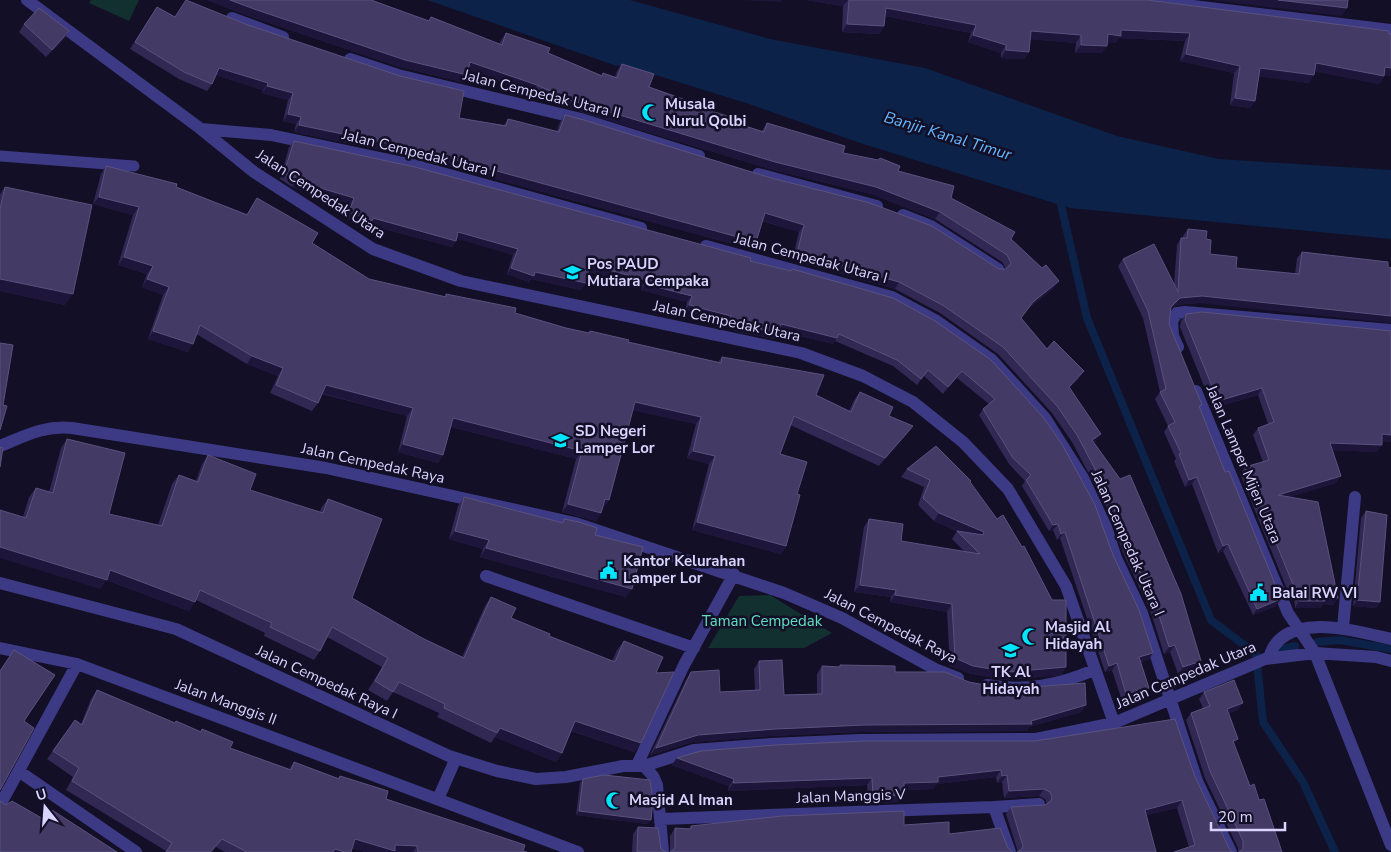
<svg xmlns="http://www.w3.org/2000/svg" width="1391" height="852" viewBox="0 0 1391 852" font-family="'Nunito Sans',sans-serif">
<rect width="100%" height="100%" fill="#130f26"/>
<!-- green -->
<path fill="#12302f" d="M91 0H139L129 21 89 3Z
M770 595 832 633 804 648H708L739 596Z"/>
<!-- water -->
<path fill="#0c2248" d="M427 0H630L770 39 925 68 1117 136 1219 159 1391 170V239L1070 208 857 142 749 104 659 76 614 65Z"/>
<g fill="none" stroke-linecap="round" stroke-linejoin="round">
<!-- stream -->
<path stroke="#0c2248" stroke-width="8" d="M1059 196 1087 318 1211 620 1256 654 1263 722 1303 782 1335 852
M1317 642 1340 640 1391 649
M1279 650 1295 646"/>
<!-- service -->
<path stroke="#3d3a85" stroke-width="11" d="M0 156 134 166"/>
<!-- minor -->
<path stroke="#3d3a85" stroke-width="12" d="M27 0 201 129 254 172 373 249 461 281 801 353 863 376 913 402 963 442 1008 489 1066 586 1114 723 1265 659 1315 653 1376 657 1391 661
M1144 0 1391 30
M232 18 283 37
M350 59 398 75 581 119 699 156
M201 129 271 135 413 165 641 228
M758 174 877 206
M903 215 931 226 998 269
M706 246 892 297 935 320 992 360 1045 418 1083 478 1106 527 1116 558 1142 613 1197 781 1231 852
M1178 347 1173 336 1172 321 1177 313 1185 312 1391 330
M1196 391 1288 613 1315 653 1391 845
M0 446C25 436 45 425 72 428L326 468 575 523 784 593 842 618 935 669 958 678
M486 576 694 648
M0 583 176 629 449 756 497 771 536 779 566 777 623 766H644L694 750 771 744 860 740 1036 739 1114 723
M1343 628 1355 497
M0 648 77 664 578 852
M1269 658C1282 609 1356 631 1391 639
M987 685C1025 692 1059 685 1094 670
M637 765 684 665 734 574
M644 766 653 776 657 785 663 852
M20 772 136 852
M438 799 456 758
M0 805 77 664
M994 807 1039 804
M661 819 994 807 1010 852"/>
</g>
<!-- wall -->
<path fill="#312854" d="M207 0H371L428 21 431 17 499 44 501 40 506 33 548 53 601 75 603 73 615 77 617 71 622 64 649 87 711 111 726 120 761 132 767 123 843 153 878 160 880 158 898 171 951 198 1011 239 1054 288 1028 309 1021 318 1047 349 1079 378 1069 388 1096 441 1093 443 1201 661 1196 668 1178 674 1170 652 1164 654 1150 610 1124 555 1105 504 1072 442 1052 413 998 354 940 313 895 289 792 260 799 232 762 221 756 242 751 249 415 157 294 132 296 124 283 121 288 100 262 93 263 90 216 75 212 84 207 91 179 79 130 49 157 7 175 17 459 118 504 125 508 119 557 131 560 122 565 115 999 269H1006L1002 262 935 219 871 194 770 169 565 107 532 92 468 70 462 82 400 67 249 16Z
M806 0H1147L1391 34V76L1385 75 1379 84 1315 71 1309 83 1259 76 1255 101 1250 108 1230 105 1234 73 1180 61 1185 41 1119 38 1115 43 1108 42 1102 53H1075L1076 43 1030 39 1029 52 1024 59 1001 58V53L968 42 971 33 885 16 884 26 879 34 842 32 843 6Z
M24 24 69 31 64 39 46 57 19 32Z
M294 141 750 261 790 271 792 269 935 321 1113 555 1153 653 1149 659 1141 662 1144 694 1122 701 1112 670 1105 672 1060 538 1057 540 1053 530 1049 531 1022 486 1025 481 1009 464 979 415 983 409 989 404 957 378 943 394 924 376 917 385 893 366 835 341 833 344 780 331 779 333 775 339 739 332 725 327 727 322 685 311 687 302 641 290 642 286 589 272 586 283 581 290 531 279 529 282 507 274 513 255 457 238 456 241 452 247 369 225 368 227 345 218 350 204 292 187 280 179 289 147Z
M106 166 176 187 247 214 257 198 312 243 369 279 444 297 446 294 515 313 566 328 589 333 590 331 628 342 718 362 722 357 816 395 849 411 854 400 860 392 889 416 913 426 907 434 879 466 790 425 780 454 797 494 786 546 781 554 692 530 709 464 687 458 696 424 633 410 609 500 603 508 601 513 596 521 562 512 576 459 451 427 443 455 438 463 398 452 407 416 322 394 318 403 312 411 270 393 278 376 247 364 196 334 188 352 148 339 163 295 142 287 147 274 118 265 133 215 93 204 101 174Z
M5 187 65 305 0 291V194Z
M1188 229 1206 239 1210 254 1236 268 1295 274 1297 258 1302 252 1388 262 1198 303 1176 305 1171 310 1169 324 1200 409 1276 606 1253 615 1223 551 1218 553 1192 484 1185 487 1174 461 1176 459 1164 432 1168 426 1155 399 1160 392 1143 318 1118 266 1123 259 1174 284 1177 245 1181 238H1183V236Z
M1186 314 1391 331V442L1382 441 1377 452 1332 450 1336 483 1289 497 1338 598 1333 605 1323 604 1320 608H1295L1294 598 1291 599 1240 474 1245 467 1263 462 1253 435 1258 428 1268 424 1258 395 1213 408 1180 327 1181 321Z
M67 439 109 514 158 525 172 484 179 475 196 481 202 464 208 455 250 490 320 512 321 508 328 499 352 598 422 638 462 657 485 606 491 597 511 618 549 636 612 661 617 650 624 641 656 673 641 743 634 752 571 731 562 753 556 762 495 737 491 743 437 717 439 713 393 692 387 701 368 690 382 667 327 637 320 651 314 660 264 636 265 633 196 600 189 611 106 580 100 589 23 517 29 497 36 488 49 492 61 448Z
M907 469 970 483 1066 667 1061 675 1004 680 968 673 950 666 947 612 890 602 891 597 854 592 864 527 869 519 901 541 965 552 952 539 957 531 959 532 934 521 918 505 924 487 901 477Z
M464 497 562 523 564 519 595 535 626 597 480 557 483 549 449 539 458 506Z
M1366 511 1380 602 1376 608 1353 606 1361 518Z
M759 661 784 695 817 694V674L822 666 839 667 840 665 969 682 1086 705 1081 712 1029 727 1027 731 860 732 770 736 693 742 650 755 686 680 691 672 720 692 755 690 754 669Z
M97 690 175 723 200 732 202 729 230 748 289 769 294 762 338 778 340 776 386 799 527 852H365L352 848 351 852H225L216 847 212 852H166V851L66 790 73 777 47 759 75 720 81 724 91 699Z
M1204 692 1238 710 1229 713 1238 739 1234 744 1250 786 1259 800 1282 852H1238V848L1205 778 1186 720 1191 713 1203 708 1199 699Z
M677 758 1195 777 1229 848 1189 847 1177 808 1147 815 1018 852 1006 814 1011 807 1045 805 1047 804 1045 799 1039 796 1004 798 1002 782 997 783 996 777 937 784 933 789 904 790V795L899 802 868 803 867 785 728 791 729 786 672 765Z
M583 779 648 824 576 815 580 783Z
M904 825 949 834 1008 848 670 851V836L675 828 689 829 691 826Z
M638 827 661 849 666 852H632L633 834Z"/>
<!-- shaded-wall -->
<path fill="#1d163a" d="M207 0H230L467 75 462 82 400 67 249 16Z
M741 0H782L781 2Z
M806 0H848L843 6Z
M1211 0H1278L1347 8 1342 16Z
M886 8 976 25 971 33 880 15Z
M847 24 884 26 879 34 842 32Z
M1121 30 1190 33 1185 41 1119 38 1115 43 1102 42 1108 34Z
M69 31 64 39 46 57 52 50Z
M1031 31 1081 35 1076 43 1026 39Z
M973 35 1006 45 1001 53 968 42Z
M1081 45 1107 46 1102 53H1075Z
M1006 50 1029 52 1024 59 1001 58Z
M1186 54 1240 66 1234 73 1180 61Z
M470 62 537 85 532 92 465 69Z
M1316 63 1384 76 1379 84 1311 71Z
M1385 67 1391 68V76L1380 75Z
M219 68 268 83 263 90 214 75Z
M1260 68 1314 75 1309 83 1254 76Z
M267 86 293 93 288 100 262 93Z
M1235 98 1255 101 1250 108 1230 105Z
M570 100 876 187 940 212 935 219 871 194 770 169 565 107Z
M288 114 301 117 296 124 283 121Z
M299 125 420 150 756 242 751 249 415 157 294 132Z
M297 181 354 198 350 204 292 187Z
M99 197 139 207 133 215 93 204Z
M349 212 456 241 452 247 369 225 368 227 345 218Z
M765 213 804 225 799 232 760 220Z
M458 232 518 249 513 255 454 238Z
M797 253 899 282 895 289 792 260Z
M124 257 153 266 147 274 118 265Z
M590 265 646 280 642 286 586 271Z
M511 268 535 272 586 283 581 290 531 279 529 282 507 274Z
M0 279 73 294 65 305 0 291Z
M147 279 169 287 163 295 142 287Z
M1059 281 1054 288 1028 309 1016 325 1033 302Z
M645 284 692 296 687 302 641 290Z
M1202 296 1391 316V323L1198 303 1176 305 1166 314 1171 307 1180 298Z
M689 305 731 316 727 322 685 311Z
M729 321 779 333 775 339 739 332 725 327Z
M781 324 837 338 833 344 777 330Z
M153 331 193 344 188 352 148 339Z
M252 356 283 368 278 376 247 364Z
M962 371 957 378 943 394 948 387Z
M1084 371 1079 378 1064 394 1069 387Z
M326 385 413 408 407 416 321 393Z
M1262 388 1258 395 1213 408 1218 401Z
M635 402 701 417 696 424 630 410Z
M453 418 582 451 576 459 447 426Z
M913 426 907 434 879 466 885 458Z
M1101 434 1096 441 1087 447 1092 440Z
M1382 434 1391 435V442L1378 440Z
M1330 443 1382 445 1377 452 1325 450Z
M403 444 443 455 438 463 398 452Z
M693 451 715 456 709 464 687 458Z
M1341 476 1336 483 1274 502 1278 495Z
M1197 477 1192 484 1185 487 1189 480Z
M605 499 609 500 603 508 600 507Z
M568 504 601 513 596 521 562 512Z
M939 513 984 532 979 540 934 521Z
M697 522 786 546 781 554 692 530Z
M1058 524 1053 530 1049 531 1053 525Z
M455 531 489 540 483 549 449 539Z
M1065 532 1060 538 1057 540 1061 534Z
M1228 544 1223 551 1218 553 1223 546Z
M0 547 110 570 195 602 189 611 106 580 100 589 0 558Z
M486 548 632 589 626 597 480 557Z
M860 585 896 590 891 597 854 592Z
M1299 591 1294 598 1291 599 1296 592Z
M895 595 952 604 947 612 890 602Z
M1325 597 1338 598 1333 605 1323 604 1320 608H1295L1299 601Z
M1281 599 1276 606 1253 615 1257 609Z
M1357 600 1380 602 1376 608 1353 606Z
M1175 645 1170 652 1164 654 1169 647Z
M1153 653 1149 659 1135 664 1139 657Z
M955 658 1066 667 1061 675 1004 680 968 673 950 666Z
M1201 661 1196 668 1178 674 1183 667Z
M1117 663 1112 670 1105 672 1109 666Z
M1149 688 1144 694 1122 701 1126 694Z
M1243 703 1238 710 1222 716 1227 709Z
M1086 705 1081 712 1029 727 1027 731 860 732 770 736 693 742 650 755 656 748 698 735 776 729 865 725 1031 721Z
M575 721 641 743 634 752 569 730Z
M500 728 562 753 556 762 495 737Z
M1238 739 1233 746V741Z
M677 758 734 779 729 786 672 765Z
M1001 770 996 777 937 784 933 789 899 790 904 783 938 777Z
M1007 775 1002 782 997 783 1002 776Z
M872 778 867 785 728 791 733 783Z
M1044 789 1039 796 1004 798 1009 791Z
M904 795 899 802 868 803 873 796Z
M1182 800 1177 808 1140 817 1145 810Z
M579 811 651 820 648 824 576 815Z
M355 839 417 846 413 852H365L349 847Z
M335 849 344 852H333Z"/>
<!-- building -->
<path fill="#433a66" stroke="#5a527e" d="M186 0 248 25 400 76 464 91 459 118 506 126 508 119 559 132 565 115 584 120 771 178 870 203 932 226 999 269H1006L1011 263 1007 255 940 212 876 187 775 162 570 100 537 85 470 62 467 75 405 60 254 9 230 0H371L429 21 431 17 502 45 506 33 550 48 548 53 602 76 603 73 617 78 622 64 654 74 649 87 711 109V111L727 116 726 120 764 132 767 123 845 146 843 153 878 160 880 158 900 166 898 171 954 186 951 198 1015 232 1011 239 1042 268 1046 265 1059 281 1033 302 1021 318 1047 349 1054 341 1084 371 1069 387 1101 434 1092 440 1120 479 1130 475 1181 594 1201 661 1183 667 1175 645 1169 647 1155 603 1128 548 1110 497 1077 435 1057 406 1003 347 944 306 899 282 797 253 804 225 765 213 756 242 420 150 299 125 301 117 288 114 293 93 267 86 268 83 219 68 212 84 184 72 135 42 157 7 175 17Z
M849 0H1147L1389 31V34H1391V68L1385 67 1384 76 1316 63 1314 75 1260 68 1255 101 1235 98 1240 66 1186 54 1190 33 1121 30V36L1108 34 1107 46 1081 45V35L1031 31 1029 52 1006 50V45L973 35 976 25 886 8 884 26 847 24Z
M1278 0H1348L1347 8Z
M39 8 69 31 52 50 24 24Z
M294 141 415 167 751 258 750 261 791 271 792 269 848 285 893 298 935 321 991 360 1043 417 1062 444 1095 505 1113 555 1139 610 1153 653 1139 657 1149 688 1126 694 1117 663 1109 666 1065 532 1061 534 1058 524 1053 525 1026 480 1031 475 1013 458 983 409 995 399 962 371 948 387 928 370 921 379 897 360 839 334 837 338 781 324 779 333 743 325 729 321 731 316 689 305 692 296 645 284 646 280 590 265 586 283 535 272 534 276 511 268 518 249 458 232 456 241 373 218 372 221 349 212 354 198 297 181 284 173Z
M106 166 177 184 176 187 247 215 257 198 318 233 312 243 369 279 446 297V294L516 308 515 313 566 328 589 333 590 331 629 340 628 342 721 363 722 357 824 375 816 395 851 412 860 392 893 407 889 416 913 426 885 458 794 416 780 454 807 462 797 494 800 495 786 546 697 522 715 456 693 451 701 417 635 402 609 500 605 499 601 513 568 504 582 451 453 418 443 455 403 444 413 408 326 385 318 403 276 385 283 368 252 356 200 325 193 344 153 331 169 287 147 279 153 266 124 257 139 207 99 197Z
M5 187 92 205 73 294 0 279V209Z
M1188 229 1207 231 1206 239 1211 240 1210 254 1237 257 1236 268 1299 274 1302 252 1388 262V267L1391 268V316L1202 296 1180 298 1171 307 1169 324 1202 405 1199 406 1225 472 1229 471 1281 599 1257 609 1228 544 1223 546 1197 477 1189 480 1179 454 1181 453 1168 426 1175 422 1160 392 1166 389 1148 311 1123 259 1154 244 1178 292 1181 238H1187Z
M1202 312 1391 331V435L1382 434V445L1330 443 1341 476 1278 495 1318 502 1338 598 1325 597V601H1299V591L1296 592 1245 467 1269 460 1258 428 1274 422 1262 388 1218 401 1185 320 1186 314Z
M0 343 13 345 3 405 7 406 0 430Z
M67 439 125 453 109 514 162 526 179 475 198 482 208 455 256 474 250 490 323 513 328 499 382 519 352 598 422 638 464 658 491 597 516 608 511 618 550 634 549 636 615 662 624 641 663 657 656 673 674 672 641 743 575 721 562 753 500 728 497 733 444 708 445 704 399 682 393 692 375 681 388 658 332 627 320 651 270 627 272 623 200 590 195 602 110 570 107 580 0 547V510L26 518 36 488 53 493Z
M936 446 971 481 970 482 997 519 1003 515 1022 547 1024 546 1052 600H1066V667L1009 672 973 666 955 658 952 604 895 595 896 590 860 585 869 519 903 524 901 541 980 554 957 531 983 535 984 532 939 513 923 498 930 480 907 469Z
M0 447 3 448 0 467Z
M464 497 563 523 564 519 579 522 597 528 595 535 643 547 632 589 486 548 489 540 455 531Z
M1366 511 1387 515 1380 602 1357 600Z
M14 650 55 675 24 721 34 728 0 790V671Z
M782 660 784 695 822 694V666L840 667V665L895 666V672H945L969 682 1007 689 1085 683 1086 705 1031 721 1032 724 865 725 776 729 698 735 656 748 691 672 719 670 720 692 760 690 759 661Z
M1234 680 1243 703 1227 709 1238 739 1233 741 1250 786 1254 784 1259 800 1264 799 1282 852H1239L1243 849V841L1210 771 1191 713 1210 706 1204 692Z
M97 690 175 723 176 721 201 732 202 729 233 742 230 748 291 770 294 762 339 779 340 776 388 791 386 799 525 845 523 851 527 852H418L417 846 395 845V851L355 839 351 852H344L335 849 333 852H247L222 839 210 852H166L172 843 72 781 79 768 53 751 75 720 82 725Z
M1175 719 1195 777 1229 848 1232 852H1234H1174L1195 845 1182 800 1145 810 1156 852H1017L1021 850 1023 846 1011 807 1045 805 1051 801 1052 797 1050 792 1044 789 1009 791 1007 775 1002 776 1001 770 938 777V782L904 783V795L873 796 872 778 733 783 734 779 677 758 701 751 776 745 865 741H1035Z
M604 775 650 780 653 800 651 820 579 811 583 779Z
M0 801 6 805 12 801 45 820 52 810 117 852H0Z
M904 811V825L949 822V834L1000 828 1008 848 1013 852H670L675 848V828L691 829V826L782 816Z
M638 827 658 828 661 849 666 852H637Z"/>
<!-- icons -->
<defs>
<symbol id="mosque-bare" viewBox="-9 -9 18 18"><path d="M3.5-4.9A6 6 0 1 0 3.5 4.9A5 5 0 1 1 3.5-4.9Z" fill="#00e5ff" stroke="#130f26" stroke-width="2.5" paint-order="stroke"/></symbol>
<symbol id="school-bare" viewBox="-9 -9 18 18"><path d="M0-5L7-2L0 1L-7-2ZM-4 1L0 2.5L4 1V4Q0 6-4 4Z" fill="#00e5ff" stroke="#130f26" stroke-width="2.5" paint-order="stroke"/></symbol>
<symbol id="civic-bare" viewBox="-9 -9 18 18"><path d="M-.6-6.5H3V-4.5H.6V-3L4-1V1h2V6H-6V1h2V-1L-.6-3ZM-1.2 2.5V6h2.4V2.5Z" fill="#00e5ff" stroke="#130f26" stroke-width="2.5" paint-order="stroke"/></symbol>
</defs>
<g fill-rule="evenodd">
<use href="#mosque-bare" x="638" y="100" width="25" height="25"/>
<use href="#school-bare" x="560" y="260" width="25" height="25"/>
<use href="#school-bare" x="548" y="428" width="25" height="25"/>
<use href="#civic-bare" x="596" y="558" width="25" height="25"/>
<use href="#civic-bare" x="1246" y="580" width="25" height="25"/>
<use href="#mosque-bare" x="1018" y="624" width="25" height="25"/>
<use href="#school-bare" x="998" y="638" width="25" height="25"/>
<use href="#mosque-bare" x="602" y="788" width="25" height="25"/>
</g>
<g text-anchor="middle" stroke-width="5" stroke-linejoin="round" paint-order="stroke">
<!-- street labels -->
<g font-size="15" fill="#d9d4ff" stroke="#130f26">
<text transform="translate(542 94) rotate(14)" y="5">Jalan Cempedak Utara II</text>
<text transform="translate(419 153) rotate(14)" y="5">Jalan Cempedak Utara I</text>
<text transform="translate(321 194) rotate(33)" y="5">Jalan Cempedak Utara</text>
<text transform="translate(811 258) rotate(15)" y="5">Jalan Cempedak Utara I</text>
<text transform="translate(727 321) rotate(12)" y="5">Jalan Cempedak Utara</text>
<text transform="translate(373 463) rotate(12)" y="5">Jalan Cempedak Raya</text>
<text transform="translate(1244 464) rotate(67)" y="5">Jalan Lamper Mijen Utara</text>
<text transform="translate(1128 543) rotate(66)" y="5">Jalan Cempedak Utara I</text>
<text transform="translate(891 626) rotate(27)" y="5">Jalan Cempedak Raya</text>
<text transform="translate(1186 675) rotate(-23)" y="5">Jalan Cempedak Utara</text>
<text transform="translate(327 682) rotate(25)" y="5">Jalan Cempedak Raya I</text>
<text transform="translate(226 702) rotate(20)" y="5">Jalan Manggis II</text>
<text transform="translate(851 796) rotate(-2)" y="5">Jalan Manggis V</text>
</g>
<!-- poi labels -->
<g font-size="15" font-weight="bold" fill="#d9d4ff" stroke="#130f26" text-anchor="start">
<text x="665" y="109">Musala<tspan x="665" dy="17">Nurul Qolbi</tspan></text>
<text x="587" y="269">Pos PAUD<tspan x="587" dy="17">Mutiara Cempaka</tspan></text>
<text x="575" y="436">SD Negeri<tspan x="575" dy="17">Lamper Lor</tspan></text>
<text x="623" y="566">Kantor Kelurahan<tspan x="623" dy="17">Lamper Lor</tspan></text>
<text x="1272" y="598">Balai RW VI</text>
<text x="1045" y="632">Masjid Al<tspan x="1045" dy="17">Hidayah</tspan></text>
<text x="1011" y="677" text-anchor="middle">TK Al<tspan x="1011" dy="17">Hidayah</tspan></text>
<text x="629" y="805">Masjid Al Iman</text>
</g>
<!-- park labels -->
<g font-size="15" fill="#5fe0c0" stroke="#130f26">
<text x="762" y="626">Taman Cempedak</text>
</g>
<!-- water labels -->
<g font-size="16" font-style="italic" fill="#62b6ff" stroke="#130f26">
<text transform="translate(948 135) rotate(17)" y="6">Banjir Kanal Timur</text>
</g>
</g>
<!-- north arrow -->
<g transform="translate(45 807) rotate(343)" stroke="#130f26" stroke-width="4" paint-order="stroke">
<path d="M0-4L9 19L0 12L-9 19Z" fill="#d9d4ff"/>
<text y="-8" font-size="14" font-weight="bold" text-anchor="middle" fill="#d9d4ff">U</text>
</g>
<!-- scale -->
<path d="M1211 822v8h74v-8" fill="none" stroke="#d9d4ff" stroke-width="2.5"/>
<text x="1218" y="822" font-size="15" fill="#d9d4ff" stroke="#130f26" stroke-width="4" paint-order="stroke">20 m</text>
</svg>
